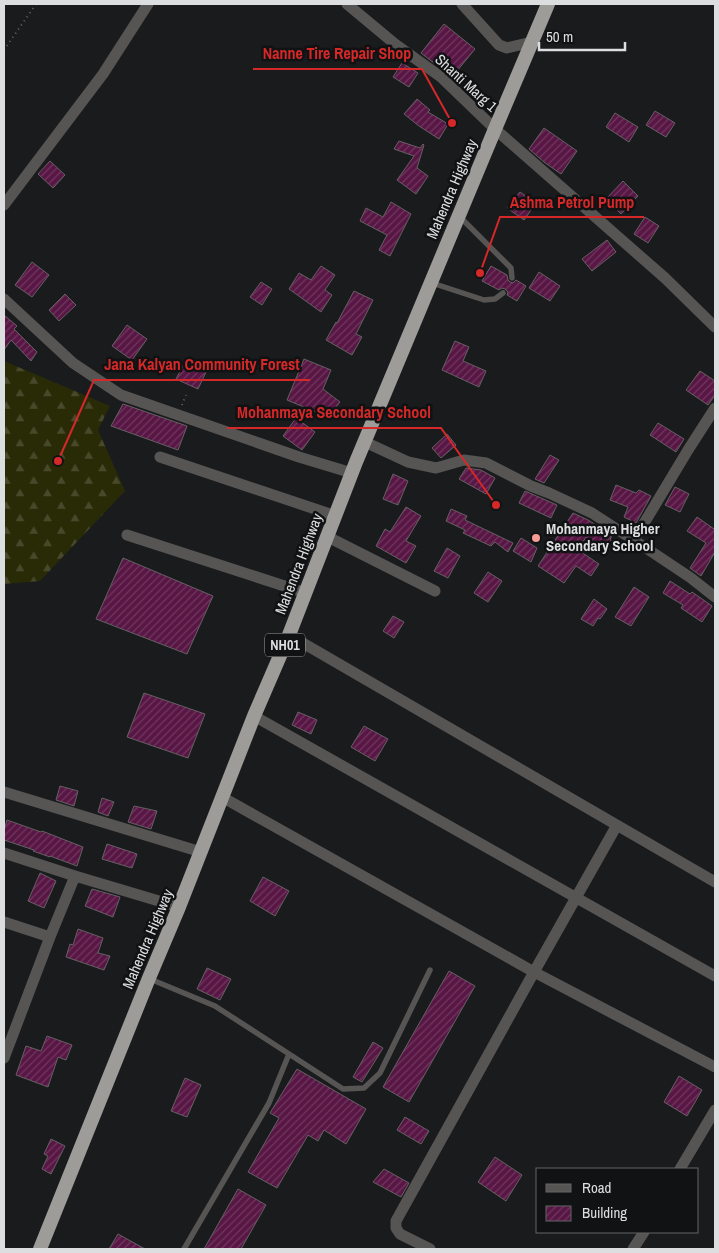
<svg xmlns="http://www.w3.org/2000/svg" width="719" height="1253" viewBox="0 0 719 1253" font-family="'Archivo Narrow',sans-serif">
<defs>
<pattern id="forest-firs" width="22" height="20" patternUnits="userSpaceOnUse" patternTransform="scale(1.25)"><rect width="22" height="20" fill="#292b07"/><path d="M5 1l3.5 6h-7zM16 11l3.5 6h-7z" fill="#48492b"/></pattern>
<pattern id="building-hatch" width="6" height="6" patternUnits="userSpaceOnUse" patternTransform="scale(1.25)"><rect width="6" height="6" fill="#581644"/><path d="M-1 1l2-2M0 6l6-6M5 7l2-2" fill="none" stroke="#70375f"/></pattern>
</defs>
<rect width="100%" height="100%" fill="#1a1b1d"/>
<!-- forest -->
<path fill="url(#forest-firs)" d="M4 361 110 406 98 430 125 491 40 581 4 584Z"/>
<!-- building -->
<path fill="url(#building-hatch)" stroke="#646163" d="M444 24 475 49 452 77 421 53Z
M402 63 418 73 409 87 393 77Z
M417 99 430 110 428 112 448 124 439 139 419 126 404 114Z
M655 111 675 123 666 137 646 125Z
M615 113 638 127 629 142 606 127Z
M544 128 577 151 561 174 544 162 529 149Z
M399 141 420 148 423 144 424 145 417 168 428 176 416 194 397 180 414 156 394 149Z
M50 161 65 175 53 188 38 174Z
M623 181 638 196 621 214 606 199Z
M520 192 536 203 524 220 507 208Z
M391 202 411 214 390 256 379 250 387 235 360 221 366 208 383 217Z
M645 217 659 226 648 243 634 234Z
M607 240 616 252 592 271 582 259Z
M32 262 49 275 32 297 15 285Z
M321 266 335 275 325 290 332 295 321 312 289 289 299 273 311 280Z
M491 266 507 275 508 280 510 282 513 283 516 280 526 286 517 301 507 295 508 292 505 289 502 288 499 290 482 281Z
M539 272 560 286 550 301 529 288Z
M261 282 272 289 262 305 250 297Z
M354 291 373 300 356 334 362 337 352 355 326 340 336 322 337 323Z
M65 294 76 305 59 321 49 310Z
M4 315 17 326 14 329 37 352 31 361 11 340 4 350Z
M127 325 147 339 132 360 112 346Z
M455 341 469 347 463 361 486 371 479 387 442 370Z
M304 359 331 370 323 389 340 402 328 417 287 400Z
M186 360 207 370 198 389 176 379Z
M700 371 715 381V395L708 405 686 390Z
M123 404 187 426 178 450 111 426Z
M296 418 315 432 302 450 283 436Z
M658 423 684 439 676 452 650 435Z
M447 434 456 445 441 458 432 448Z
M550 455 559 460 544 483 535 479Z
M466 468 481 470 495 478 486 494 459 479Z
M393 474 408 481 398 505 383 499Z
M616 485 636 493 639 490 651 496 636 523 624 517 628 507 610 500Z
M675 487 689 494 680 512 665 505Z
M525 491 557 505 551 518 519 503Z
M406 507 421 516 406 541 416 546 406 563 376 546 385 529 390 532Z
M451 509 467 516 465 520 513 543 508 552 495 542 491 546 463 533 465 530 446 521Z
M573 513 588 520 612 535 610 540 614 543 608 551 586 537 578 550 599 564 591 576 576 566 564 583 538 566Z
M697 517 714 529 715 527V552L701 576 690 568 706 543 687 531Z
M521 538 537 548 531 562 513 551Z
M447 548 460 556 448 578 434 571Z
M123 558 213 596 187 654 96 619Z
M488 572 502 581 488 602 474 593Z
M670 581 690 594 692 592 712 606 702 622 681 608 683 605 663 593Z
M634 587 649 597 631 626 615 617Z
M594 599 607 609 600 619 598 618 593 626 581 619Z
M393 616 404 622 394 638 383 631Z
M144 693 205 714 188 758 127 737Z
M298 712 317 720 311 734 292 725Z
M364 726 388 739 375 761 351 747Z
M60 786 78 791 74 806 56 800Z
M102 798 114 802 108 816 98 812Z
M134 806 157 811 151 829 128 822Z
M7 820 41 832 42 831 83 847 77 866 50 856V857L33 851 34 850 4 840V830Z
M107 844 137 854 132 868 102 859Z
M40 873 56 881 44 908 28 901Z
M263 877 289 891 275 916 250 901Z
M92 889 120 897 113 917 85 906Z
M78 929 103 938 98 953 110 956 104 970 66 957 70 944 73 945Z
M207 968 231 979 220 1000 197 989Z
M449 971 475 986 409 1102 383 1087Z
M47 1036 72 1045 66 1060 58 1057 48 1087 16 1075 26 1046 41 1051Z
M373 1042 383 1048 362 1082 353 1077Z
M297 1069 366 1109 346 1144 324 1130 318 1141 308 1135 277 1188 248 1172 279 1118 270 1113Z
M679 1076 702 1090 687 1116 664 1102Z
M185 1078 201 1085 187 1117 171 1111Z
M405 1117 429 1131 421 1144 397 1130Z
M51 1139 65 1146 51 1174 42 1169 48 1156 44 1154Z
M495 1157 522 1175 506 1201 478 1182Z
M384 1169 409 1183 401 1197 373 1182Z
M238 1189 266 1205 241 1249H204Z
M118 1234 145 1249H109Z"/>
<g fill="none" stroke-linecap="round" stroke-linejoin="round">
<!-- path -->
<path stroke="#636466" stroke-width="2" stroke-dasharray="1 4" stroke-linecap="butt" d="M4 50 36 4
M182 405 186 395"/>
<!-- service -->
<path stroke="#565554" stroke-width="5.5" d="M460 217 511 268 512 278
M432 283 484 300 495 299 503 293
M150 979 215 1006 343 1089 364 1088 380 1073 430 970
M184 1249 269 1103 289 1054"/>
<!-- minor -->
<path stroke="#565554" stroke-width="11" d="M347 4 395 44 441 77 495 129 665 278 715 327
M462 4 499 45 507 48 532 42
M4 205 103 74 148 4
M4 299 73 363 121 395 299 457 352 473
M365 442 408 462 436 468 464 460 486 463 531 486 549 493 592 513 646 548 691 578 715 597
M160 457 336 516
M127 535 306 593
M328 537 435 591
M634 540 688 450 715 408
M289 635 715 882
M254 716 715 976
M4 792 201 852
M222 797 534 972 715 1067
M4 853 75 876 179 907
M4 922 50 937
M4 1058 50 937 75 876
M680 1169 715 1110
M430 1249 400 1234 396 1228V1221L534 972 617 825
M633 1249 644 1232"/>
<!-- trunk -->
<path stroke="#9e9c99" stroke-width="14" d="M40 1249 149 978 179 907 254 716 289 635 356 462 495 129 548 4"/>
</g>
<!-- markers -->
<circle fill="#f59c94" stroke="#111214" stroke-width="2" cx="536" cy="538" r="5"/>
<g text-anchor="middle" stroke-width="5" stroke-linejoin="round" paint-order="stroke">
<!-- shield labels -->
<rect fill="#111214" stroke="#a0a1a2" stroke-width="1" x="265" y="633.5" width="40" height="23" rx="4"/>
<g font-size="14" font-weight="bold" fill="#dddedf">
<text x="285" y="650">NH01</text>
</g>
<!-- street labels -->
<g font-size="15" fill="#dddedf" stroke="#111214">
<text transform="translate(466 83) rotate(42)" y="5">Shanti Marg 1</text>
<text transform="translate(452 189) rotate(-67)" y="5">Mahendra Highway</text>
<text transform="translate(299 564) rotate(-69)" y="5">Mahendra Highway</text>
<text transform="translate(148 939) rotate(-67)" y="5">Mahendra Highway</text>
</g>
<!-- poi labels -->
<g font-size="15" font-weight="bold" fill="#dddedf" stroke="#111214" text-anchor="start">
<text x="546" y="534">Mohanmaya Higher<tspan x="546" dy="17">Secondary School</tspan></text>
</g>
</g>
<!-- callouts -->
<path fill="none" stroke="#d62828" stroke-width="2" d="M452 123L422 69H253M480 273L500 217H644M58 461L94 380H310M496 505L441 428H227"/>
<g fill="#d62828" stroke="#111214" stroke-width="2">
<circle cx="452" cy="123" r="5"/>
<circle cx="480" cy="273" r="5"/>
<circle cx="58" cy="461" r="5"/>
<circle cx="496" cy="505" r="5"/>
</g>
<g font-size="16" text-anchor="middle" font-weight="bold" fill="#d62828" stroke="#111214" stroke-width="5" stroke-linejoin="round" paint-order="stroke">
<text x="337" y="59">Nanne Tire Repair Shop</text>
<text x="572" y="208">Ashma Petrol Pump</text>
<text x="202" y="370">Jana Kalyan Community Forest</text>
<text x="334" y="418">Mohanmaya Secondary School</text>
</g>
<!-- border -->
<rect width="719" height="1253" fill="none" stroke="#dddedf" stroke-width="10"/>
<!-- legend -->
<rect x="536" y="1168" width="162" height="65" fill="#111214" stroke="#636465"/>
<rect x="546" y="1184" width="25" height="8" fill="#565554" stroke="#636465"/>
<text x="582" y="1193" font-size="15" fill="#dddedf">Road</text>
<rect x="546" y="1206" width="25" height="15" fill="url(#building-hatch)" stroke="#636465"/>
<text x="582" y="1218" font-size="15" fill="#dddedf">Building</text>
<!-- scale -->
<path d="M539 42v8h86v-8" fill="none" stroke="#dddedf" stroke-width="2.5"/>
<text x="546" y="42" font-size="15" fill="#dddedf" stroke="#111214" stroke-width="4" paint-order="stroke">50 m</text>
</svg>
